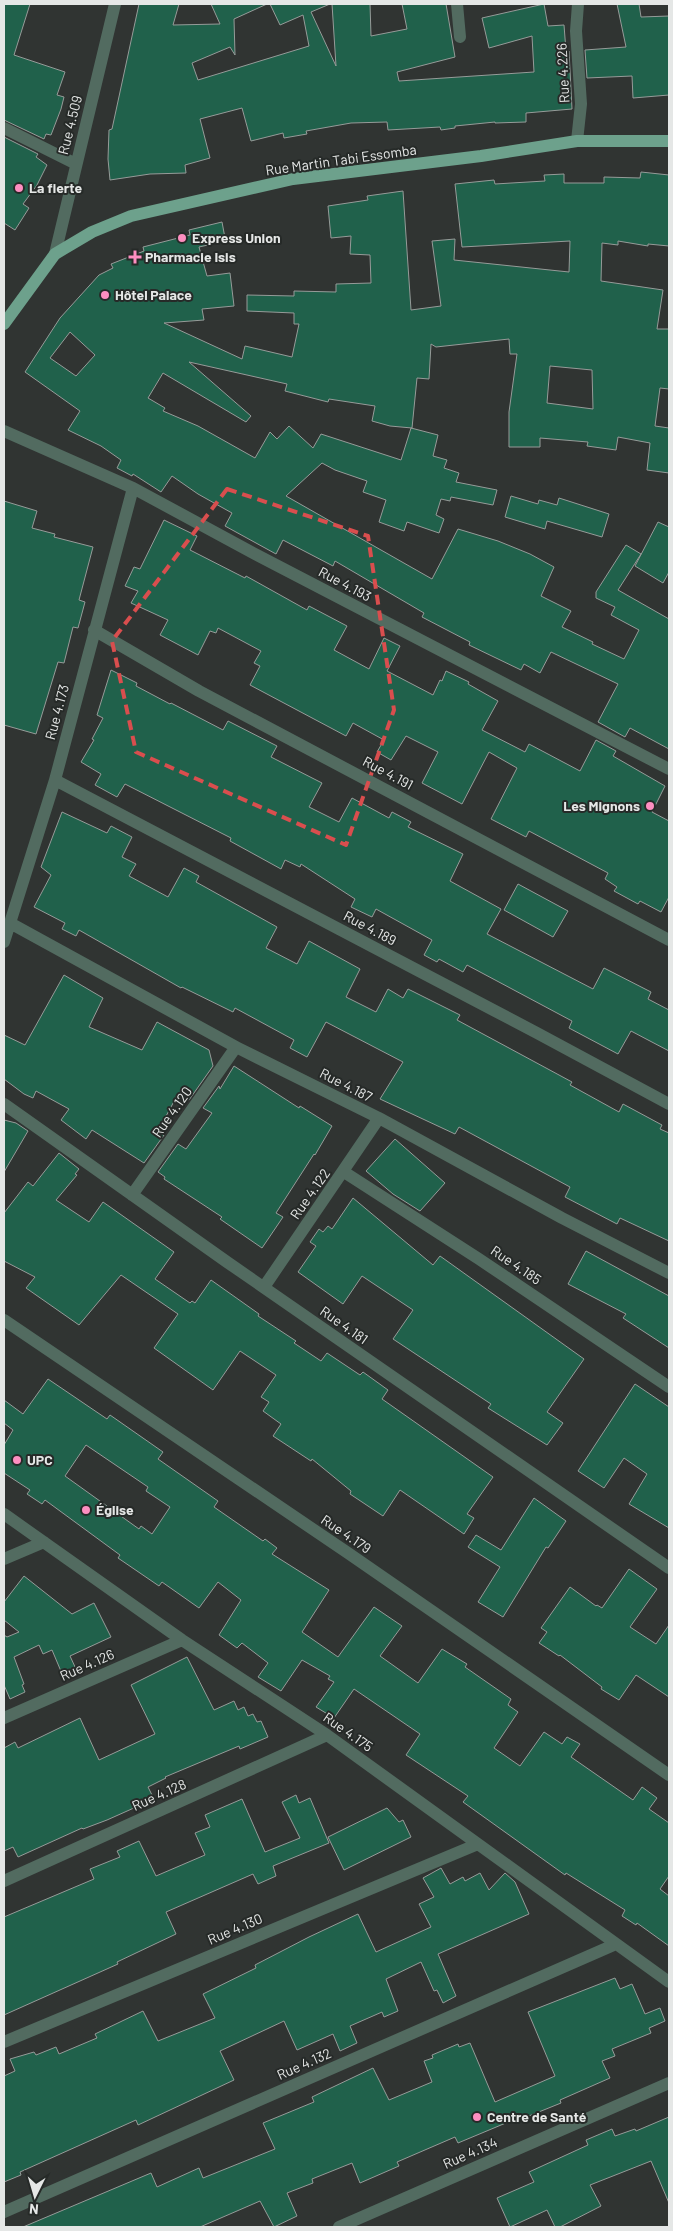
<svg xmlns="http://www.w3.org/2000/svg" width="673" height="2231" viewBox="0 0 673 2231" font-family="Barlow,sans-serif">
<rect width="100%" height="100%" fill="#303432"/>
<!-- building -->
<path fill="#20614b" stroke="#969b99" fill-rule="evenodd" d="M4 4H30L14 55 65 72 57 95 64 97 61 109 51 135 46 134 44 139 4 120Z
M139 4H179L173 25 220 24 211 4H267L234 19 235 55 230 47 192 63 198 80 309 46 303 15 280 25 270 4H330L311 12 336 66 332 4H370L371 36 407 29 402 4H446L455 57 397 72 399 81 534 72 532 36 489 48 482 18 544 4 548 26 564 25 566 51H569L572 109 526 113V122L495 123V122L455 126V128L441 130 440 127 388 130 387 122 351 123 306 131 307 134 284 138 283 133 251 141 242 108 200 119 210 158 185 165 186 173 150 174 110 180 108 159 109 130 112 129Z
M617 4H639L641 17 669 16V95L633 98 632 76 587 78 585 50 626 47Z
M4 137 38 154 36 157 47 165 37 185 23 204 29 208 15 230 4 223Z
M641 172 669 175V246L648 244V246L618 241V245L602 243 601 281 663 290 657 329H669V389L660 388 655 426 669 428V473L647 470 650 443 618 437 616 450 587 446 588 442 540 438V447H509V412L517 354H510L509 339 436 347 431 344 429 379 417 378 412 428 390 426 372 421 375 406 329 399 328 402 285 391 287 384 189 362 251 416 246 422 163 373 148 398 165 408 163 411 198 426 255 458 270 432 277 439 289 426 313 448 321 434 401 460 411 428 438 435 433 456 447 460 444 468 459 473 456 482 497 490 493 505 451 497 450 501 441 499 436 515 444 519 439 533 407 522 404 531 379 522 386 500 363 492 367 481 335 470 322 463 286 496 432 579 458 529 498 541 530 554 554 567 541 596 571 611 562 627 593 642 592 644 624 659 639 630 611 615 615 607 596 598V592L626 545 641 554 618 590 669 619V749L630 728 625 737 598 722 618 684 551 652 540 673 524 664 521 670 469 645 470 642 422 617 424 613 335 561 333 566 283 540 276 554 225 526 232 513 198 494 172 476 161 492 133 474 132 476 117 468 121 460 101 446 68 430 80 411 25 372 60 318 99 275 113 268 111 264 144 251 143 247 190 235 189 230 222 222 225 238 207 242 208 245 199 247 207 276 230 273 234 306 202 309 204 320 164 323 242 359 245 346 292 357 299 324H294V313L247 311V295L294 296V291L336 292V284L371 283 370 255 350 254 351 236 331 238 328 206 368 200 367 196 403 191 411 310 441 306 432 241 455 239 454 260 569 272 570 241 462 247 455 184 494 180 495 184 545 181 544 175 564 174V183H604V177L640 178ZM70 332 95 355 76 376 50 358ZM550 366 592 370 593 409 547 403Z
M511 496 538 504 539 500 557 505 559 498 609 514 602 537 547 521 545 529 505 517Z
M4 501 37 511 32 528 55 534 54 537 93 547 79 600 85 602 78 628 73 627 64 663 58 662 36 734 4 725Z
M164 520 197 536 190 550 245 578 246 576 307 610 309 606 347 626 334 650 369 669 384 638 400 646 387 671 433 695 440 680 442 681 446 671 469 682 468 684 498 701 482 730 525 752 529 744 580 771 596 740 616 751 613 756 665 786 652 812 669 821V897L661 912 640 901 638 904 614 891 617 887 605 879 608 873 529 831 526 837 491 819 517 768 489 752 462 804 422 783 438 752 406 736 391 760 377 752 384 740 353 723 346 736 250 685 260 666 254 663 261 651 218 628 216 633 210 631 198 655 160 635 168 620 131 603 138 591 125 586 134 567 140 569Z
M658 522 669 527V572L663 583 635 566Z
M111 670 137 683 136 686 170 704 171 703 223 730 228 721 277 746 271 757 322 783 309 807 339 822 352 798 389 818 392 812 411 822 408 827 463 854 450 881 501 909 487 934 593 989 604 968 651 992 648 999 669 1010V1051L631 1031 618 1054 569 1028 572 1021 467 965 463 972 439 959 437 962 424 955 432 940 376 909 372 917 351 907 355 899 301 864 300 867 285 860 281 869 230 841 231 838 125 784 117 797 95 785 101 774 81 762 94 740 92 739 103 718 97 715Z
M62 812 107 833 111 826 132 837 122 857 136 864 129 876 168 897 184 868 199 876 196 882 277 927 266 948 297 964 309 941 360 969 346 997 376 1012 388 989 403 998 408 989 460 1015 457 1020 572 1082 570 1085 619 1112 623 1104 662 1125 660 1129 669 1133V1241L620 1218 617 1224 565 1197 570 1187 459 1127 455 1134 380 1099 403 1062 326 1022 307 1057 290 1048 294 1040 235 1008 233 1012 182 987 181 988 79 930 76 936 62 929 65 923 34 907 51 875 41 867Z
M518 884 568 911 553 937 504 910Z
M64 975 103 998 89 1027 142 1050 157 1022 209 1050 213 1066 189 1100 178 1094 158 1131 164 1135 144 1163 92 1130 86 1139 61 1120 69 1109 36 1091 33 1098 24 1094 4 1079V1035L25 1045Z
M234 1066 299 1108 300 1106 332 1126 315 1155 314 1154 276 1213 283 1217 262 1248 220 1219 222 1217 164 1179 165 1177 158 1172 178 1144 186 1149 212 1113 203 1108 219 1086 220 1089Z
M4 1120 16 1123 28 1131 4 1172Z
M395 1139 445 1183 420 1211 393 1194 366 1171Z
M59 1153 79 1169 75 1174 77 1175 56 1200 89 1222 103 1202 174 1252 155 1279 190 1303 192 1301 195 1303 211 1280 259 1314 258 1316 296 1341 294 1343 321 1361 327 1353 360 1375 363 1372 388 1390 382 1399 493 1477 467 1514 474 1518 464 1534 400 1490 383 1516 350 1494 351 1491 312 1459 311 1461 273 1436 281 1424 263 1411 269 1402 261 1397 276 1375 240 1351 213 1390 154 1348 178 1314 121 1275 79 1325 26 1288 35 1277 4 1261V1213L28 1182 33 1186Z
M353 1198 433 1265 440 1256 584 1359 547 1412 563 1423 547 1445 488 1408 491 1404 393 1339 413 1310 362 1276 343 1304 298 1272 316 1246 310 1242 319 1229 323 1232 328 1226 332 1229Z
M586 1251 669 1296V1348L623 1318 626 1314 568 1284Z
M48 1379 107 1419 110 1415 163 1452 158 1459 218 1501 214 1507 263 1541 265 1539 277 1548 272 1554 329 1590 302 1632 338 1657 374 1607 402 1626 380 1656 418 1683 442 1649 467 1664 465 1667 511 1699 508 1705 518 1712 494 1748 520 1766 544 1732 562 1744 567 1737 580 1744 571 1757 633 1800 642 1787 657 1798 649 1809 669 1823V1876L660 1889 669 1896V1946L637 1923 636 1925 622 1916 625 1910 566 1873 565 1875 463 1802 468 1796 406 1755 420 1734 354 1689 334 1718 316 1707 334 1682 328 1679 330 1676 302 1660 281 1691 258 1677 268 1663 242 1643 237 1648 219 1635 241 1600 218 1582 199 1608 162 1582 159 1586 118 1558 120 1555 45 1500 42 1504 27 1494 30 1490 4 1473V1445L13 1430 4 1423V1400L23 1414ZM86 1445 148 1487 146 1491 170 1507 152 1534 141 1526 139 1529 65 1476Z
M635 1384 669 1407V1528L629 1504 647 1474 624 1458 604 1488 578 1471Z
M534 1498 566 1521 548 1548 546 1547 503 1617 478 1602 500 1567 468 1547 476 1535 501 1550Z
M629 1569 657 1589 630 1627 656 1644 669 1625V1697L636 1675 619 1700 601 1689 602 1687 560 1655 559 1656 539 1643 547 1632 541 1628 570 1587 596 1606 597 1605 602 1608Z
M24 1576 72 1614 94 1603 111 1637 70 1656 76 1669 63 1676 52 1650 43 1654 39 1645 14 1657 24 1684 22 1685 25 1692 10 1699 4 1685V1635L7 1637 19 1632 4 1620V1602Z
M187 1657 214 1710 234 1701 238 1710 244 1707 248 1716 253 1714 257 1722 261 1721 268 1737 240 1749 239 1746 165 1777 166 1778 148 1787 154 1799 107 1820 83 1829 82 1828 18 1857 13 1847 4 1851V1748L15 1742 18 1748 80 1718 99 1760 155 1734 131 1685Z
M296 1795 299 1803 310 1798 329 1843 273 1866 276 1876 258 1884 253 1874 166 1912 176 1934 117 1962 118 1964 4 2015V1917L94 1879 90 1869 120 1857 117 1851 139 1841 156 1876 205 1855 195 1833 210 1827 205 1815 242 1799 265 1852 300 1838 282 1802Z
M387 1808 399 1822 403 1820 411 1837 344 1870 328 1837Z
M441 1868 450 1884 463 1877 465 1881 480 1873 489 1890 505 1873 515 1882 529 1914 438 1954 456 1996 443 2003 437 1990 434 1991 421 1962 386 1979 398 2011 384 2017 382 2012 350 2026 357 2043 340 2051 333 2034 297 2050 284 2021 220 2051 234 2080 138 2125 136 2120 20 2172 21 2175 4 2182V2076L15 2071 10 2059 34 2052 36 2055 56 2047 59 2054 97 2038 95 2034 143 2011 158 2041 215 2018 203 1994 256 1968 255 1965 309 1937 358 1914 376 1952 431 1927 419 1904 434 1897 423 1878Z
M615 1978 620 1989 632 1984 645 2014 660 2008 665 2021 649 2028 651 2033 612 2049 615 2056 602 2061 610 2078 560 2100 561 2103 514 2122 513 2120 458 2143 455 2137 397 2162 399 2166 360 2183 352 2163 312 2179 313 2183 287 2193 297 2216 274 2227 260 2201 200 2227H23L151 2173 157 2187 199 2168 203 2178 275 2149 263 2123 314 2102 312 2097 373 2068 389 2100 432 2082 424 2061 433 2058 432 2055 458 2044 459 2047 470 2043 495 2102 555 2076 528 2012Z
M669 2117V2203L651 2161 590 2185 601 2206 560 2227H555L547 2210 510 2227 497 2198 534 2182 529 2172 588 2145 586 2140 612 2129 615 2136 635 2129 636 2131Z"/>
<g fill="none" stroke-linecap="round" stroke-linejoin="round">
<!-- minor -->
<path stroke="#526b60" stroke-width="12" d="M457 4 460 37
M4 128 76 164
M577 141 581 104 576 31 578 4
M55 254 115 4
M4 431 133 488 255 554 669 769
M94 630 199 691 669 940
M55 780 537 1033 669 1104
M10 923 236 1047 379 1118 562 1218 669 1273
M4 942 55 780 133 488
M4 1104 227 1262 669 1568
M344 1172 479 1259 669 1387
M132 1195 236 1047
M264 1287 379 1118
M4 1320 348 1553 669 1775
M4 1514 182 1640 327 1735 669 1982
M4 1559 44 1542
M4 1718 182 1640
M4 1881 327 1735
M4 2042 478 1844
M4 2212 616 1944
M339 2227 669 2083"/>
<!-- major -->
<path stroke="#6da18c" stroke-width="12" d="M4 324 55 254 92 232 131 216 293 179 481 156 577 141H669"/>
</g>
<!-- marked area -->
<path fill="none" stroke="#d94e4e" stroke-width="4" stroke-dasharray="10 6" stroke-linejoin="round" d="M227 489 368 536 394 710 346 845 136 752 112 641Z"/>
<!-- markers -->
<g fill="#fd8ec0" stroke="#262a28" stroke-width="2">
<circle cx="19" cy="188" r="5"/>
<circle cx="182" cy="238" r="5"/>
<path d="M132.5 249.5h5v5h5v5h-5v5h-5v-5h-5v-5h5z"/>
<circle cx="105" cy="295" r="5"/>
<circle cx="650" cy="806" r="5"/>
<circle cx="17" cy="1460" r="5"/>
<circle cx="86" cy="1510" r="5"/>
<circle cx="477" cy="2117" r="5"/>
</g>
<g text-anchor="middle" stroke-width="4" stroke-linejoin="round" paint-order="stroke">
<!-- street labels -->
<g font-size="14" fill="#e5e7e6" stroke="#262a28">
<text transform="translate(563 73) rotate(-93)" y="5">Rue 4.226</text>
<text transform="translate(70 125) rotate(-76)" y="5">Rue 4.509</text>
<text transform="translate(341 160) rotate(-8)" y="5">Rue Martin Tabi Essomba</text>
<text transform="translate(345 584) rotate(28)" y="5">Rue 4.193</text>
<text transform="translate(57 712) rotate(-75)" y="5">Rue 4.173</text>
<text transform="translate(388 773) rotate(28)" y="5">Rue 4.191</text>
<text transform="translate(370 928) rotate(28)" y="5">Rue 4.189</text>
<text transform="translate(346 1085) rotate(27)" y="5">Rue 4.187</text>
<text transform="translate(172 1112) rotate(-55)" y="5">Rue 4.120</text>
<text transform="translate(310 1194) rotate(-55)" y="5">Rue 4.122</text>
<text transform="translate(516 1265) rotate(34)" y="5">Rue 4.185</text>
<text transform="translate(344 1325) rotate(35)" y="5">Rue 4.181</text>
<text transform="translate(346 1534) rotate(34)" y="5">Rue 4.179</text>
<text transform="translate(87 1665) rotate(-24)" y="5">Rue 4.126</text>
<text transform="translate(348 1732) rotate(35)" y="5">Rue 4.175</text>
<text transform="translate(159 1795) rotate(-24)" y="5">Rue 4.128</text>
<text transform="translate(235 1929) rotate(-23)" y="5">Rue 4.130</text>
<text transform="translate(304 2064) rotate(-24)" y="5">Rue 4.132</text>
<text transform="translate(470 2153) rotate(-24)" y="5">Rue 4.134</text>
</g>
<!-- poi labels -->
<g font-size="14" font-weight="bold" fill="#e5e7e6" stroke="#262a28" text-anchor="start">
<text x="29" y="193">La fierte</text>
<text x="192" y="243">Express Union</text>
<text x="145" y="262">Pharmacie Isis</text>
<text x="115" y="300">Hôtel Palace</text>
<text x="640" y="811" text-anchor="end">Les Mignons</text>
<text x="27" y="1465">UPC</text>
<text x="96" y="1515">Église</text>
<text x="487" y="2122">Centre de Santé</text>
</g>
</g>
<!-- border -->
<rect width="673" height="2231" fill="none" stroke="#e5e7e6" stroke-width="10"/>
<!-- north arrow -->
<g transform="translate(35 2196) rotate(185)" stroke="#262a28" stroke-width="4" paint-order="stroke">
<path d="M0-4L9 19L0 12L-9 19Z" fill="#e5e7e6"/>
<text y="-8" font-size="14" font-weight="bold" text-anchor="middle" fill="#e5e7e6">N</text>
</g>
</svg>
